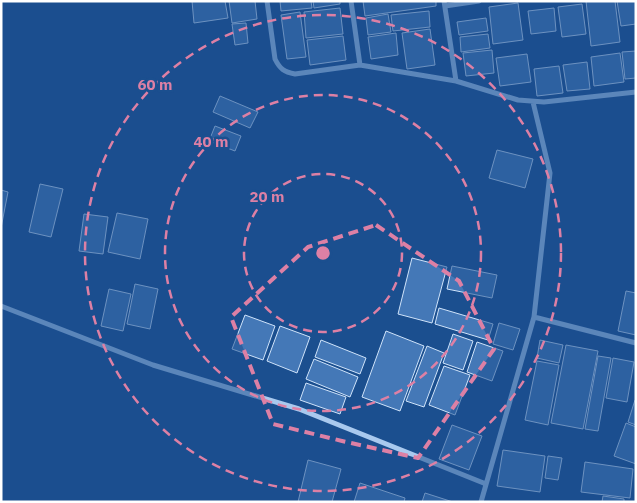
<svg xmlns="http://www.w3.org/2000/svg" width="637" height="503" viewBox="0 0 637 503" font-family="'IBM Plex Sans',sans-serif">
<rect width="100%" height="100%" fill="#1b4f8f"/>
<!-- building -->
<path fill="#4478b7" stroke="#cfe3fa" d="M192 1H225L228 18 194 23Z
M229 1H255L257 19 232 23Z
M280 1H311L312 8 281 11Z
M313 1H340V4L314 8Z
M363 1H436V6L365 16Z
M586 1H615L620 42 591 46Z
M617 1H636V24L621 26Z
M518 3 523 40 493 44 489 7Z
M582 4 586 34 562 37 558 7Z
M340 8 343 34 306 38 304 12Z
M554 8 556 31 531 34 528 11Z
M429 11 430 27 393 31 391 15Z
M300 12 306 57 287 59 281 15Z
M388 14 391 32 368 35 366 18Z
M486 18 488 31 459 35 457 22Z
M246 23 248 43 235 45 232 24Z
M430 29 435 65 407 69 402 33Z
M396 33 398 55 371 59 368 37Z
M488 34 490 48 461 52 460 37Z
M343 36 346 60 310 65 307 40Z
M492 50 494 73 466 76 463 53Z
M636 51V78L625 79 622 52Z
M620 53 624 82 594 86 591 57Z
M527 54 531 82 500 86 496 58Z
M587 62 590 89 567 91 563 65Z
M559 66 563 93 537 96 534 69Z
M220 96 258 112 250 128 213 112Z
M215 126 241 136 235 151 209 141Z
M497 150 533 159 525 188 489 178Z
M40 184 63 189 51 237 29 232Z
M1 190 8 192 1 228Z
M117 213 148 219 140 259 108 252Z
M84 214 108 217 103 254 79 251Z
M412 258 447 267 432 323 398 314Z
M452 266 497 275 492 298 447 289Z
M135 284 158 289 150 329 127 324Z
M109 289 131 294 123 331 101 326Z
M626 291 636 293V335L618 331Z
M439 308 493 324 488 340 435 324Z
M245 315 275 326 263 360 232 349Z
M499 323 520 329 513 350 493 344Z
M280 326 310 337 297 373 267 361Z
M386 331 424 346 400 411 362 397Z
M453 334 473 341 463 370 443 363Z
M321 340 366 358 360 374 315 357Z
M540 340 563 345 559 363 537 358Z
M477 342 503 351 492 381 467 372Z
M566 345 598 351 583 429 551 423Z
M427 346 444 353 424 407 406 401Z
M598 356 611 358 598 431 585 429Z
M613 358 634 362 627 402 606 398Z
M314 359 358 377 350 397 306 379Z
M537 361 559 365 548 425 525 420Z
M444 366 470 375 455 415 429 405Z
M306 383 346 397 340 414 300 400Z
M635 400 636 401V425L628 422Z
M626 423 636 427V464L614 456Z
M452 425 482 436 469 470 439 459Z
M503 450 545 456 540 492 497 486Z
M548 456 562 458 558 480 545 478Z
M308 460 341 469 332 502H298Z
M585 462 633 469 630 498 581 492Z
M360 483 405 498 404 502H354Z
M425 493 453 502H422Z
M603 496 624 499V502H602Z"/>
<g fill="none" stroke-linecap="round" stroke-linejoin="round">
<!-- street -->
<path stroke="#a9c9ee" stroke-width="5" d="M267 1 275 59C280 69 284 72 295 74L360 65 456 81 518 100 544 102 636 92
M351 1 360 65
M444 1 456 81
M445 6 479 1
M1 306 153 365 299 409 486 484
M534 317 636 343
M481 502 534 317 550 173 533 102"/>
</g>
<!-- marked area -->
<path d="M0 0H637V503H0ZM376 225 459 281 494 349 418 458 342 441 273 424 231 317 308 247Z" fill="#1b4f8f" fill-opacity=".55" fill-rule="evenodd"/>
<path fill="none" stroke="#dd80a5" stroke-width="4" stroke-dasharray="10 6" stroke-linejoin="round" d="M376 225 459 281 494 349 418 458 342 441 273 424 231 317 308 247Z"/>
<!-- distance rings -->
<g fill="none" stroke="#dd80a5" stroke-width="2.5" stroke-dasharray="9 6">
<circle cx="323" cy="253" r="79"/>
<circle cx="323" cy="253" r="158"/>
<circle cx="323" cy="253" r="238"/>
</g>
<circle cx="323" cy="253" r="8" fill="#dd80a5" stroke="#1b4f8f" stroke-width="2.5"/>
<g font-size="15" text-anchor="middle" font-weight="bold" fill="#dd80a5" stroke="#1b4f8f" stroke-width="5" stroke-linejoin="round" paint-order="stroke">
<text x="155" y="90">60 m</text>
<text x="211" y="147">40 m</text>
<text x="267" y="202">20 m</text>
</g>
<!-- border -->
<rect width="637" height="503" fill="none" stroke="#ffffff" stroke-width="5"/>
</svg>
